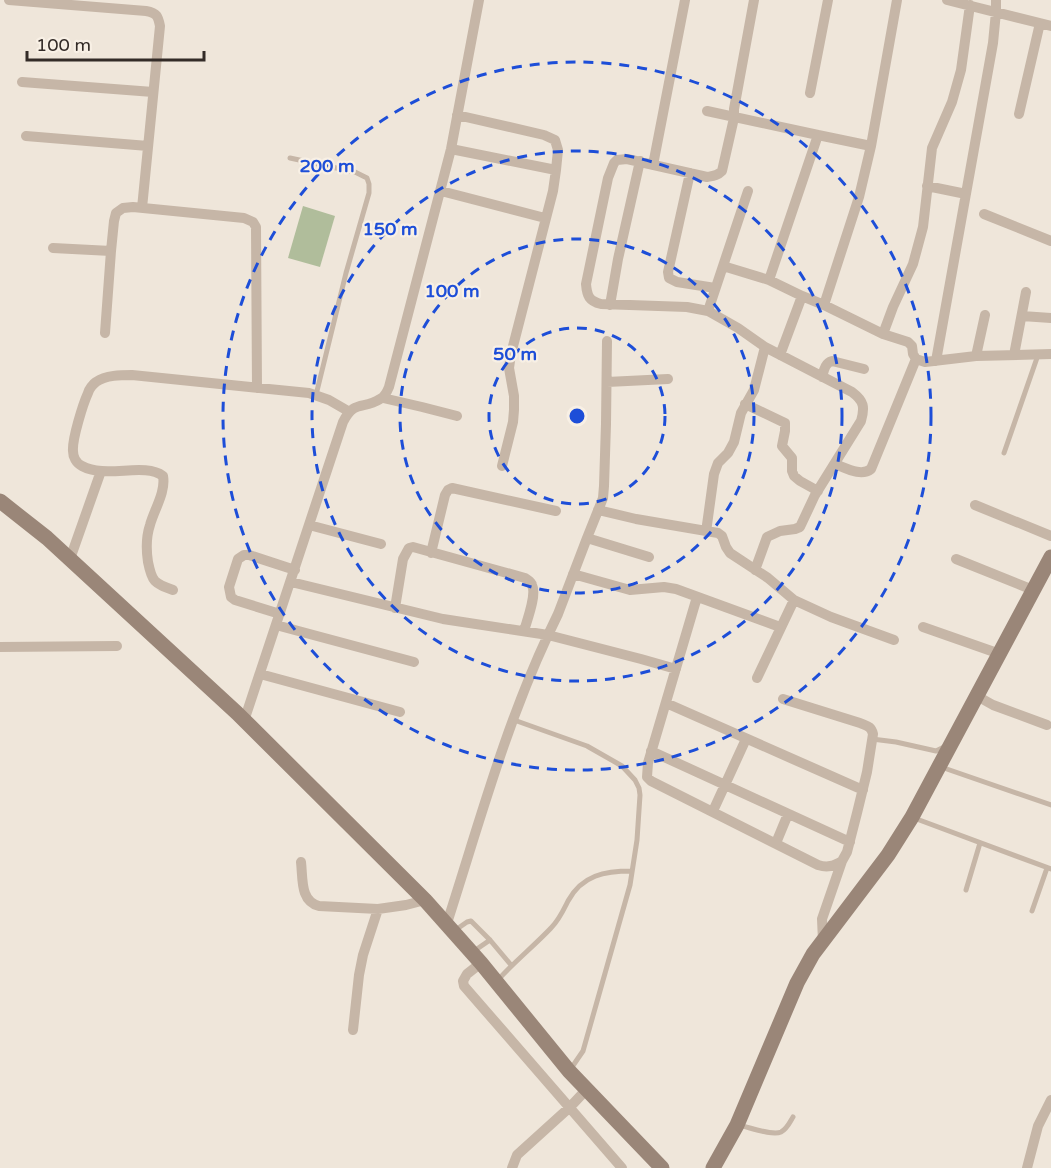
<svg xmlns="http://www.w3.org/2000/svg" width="1051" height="1168" viewBox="0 0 1051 1168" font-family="'Varela Round',sans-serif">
<rect width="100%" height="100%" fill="#efe6da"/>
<!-- green -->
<path fill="#b0bd9b" d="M303 206 335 216 320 267 288 258Z"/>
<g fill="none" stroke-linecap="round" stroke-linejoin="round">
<!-- lane -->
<path stroke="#c6b6a7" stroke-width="5" d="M290 158 355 172 367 178 369 184V193L346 273 316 395
M1004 453 1038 355
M514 720 587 746 622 766 635 780 639 788 640 795 637 840 630 885 583 1051 570 1070
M872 739 896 742 936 751 946 746
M941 767 1051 805
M914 818 1051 869
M966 890 980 843
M1032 911 1047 868
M454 931 467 922 471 921 490 940 511 965
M474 951 490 940
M498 980C514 962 534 946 551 928 559 920 563 911 568 901 582 875 605 871 632 871
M738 1125C749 1127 772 1136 781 1132 787 1129 790 1122 793 1117"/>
<!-- street -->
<path stroke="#c6b6a7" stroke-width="10" d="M9 0 146 11C157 13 158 16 160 26L142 208
M754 0 734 109V118L722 171C717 176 713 176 707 177L627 159 617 160 614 163 608 178 586 284C587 296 589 301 601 304L687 307 708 311 738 328 765 347
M897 0 871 146 859 197 824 305 883 334 908 342 912 346 913 354 916 359 925 362 976 356 1051 354
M947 0 1051 26
M22 82 153 92
M810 93 828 0
M707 111 818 135 769 280
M1019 114 1040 23
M457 115 544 135 555 140 558 150 556 170
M818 135 871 146
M26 136 148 146
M451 149 556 170 553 191 511 354 509 368 514 396V410L513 422 502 466
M653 165 685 0
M690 173 668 272 669 278 677 282 715 288
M927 186 966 194
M441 191 545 218
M984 214 1051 241
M53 248 111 251
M723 266 769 280 802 296 780 355
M802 296 824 305
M610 305 618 259 640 161
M708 311 748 191
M1022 316 1051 318
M105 333 111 251 114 221 116 213 123 208 133 207 244 218 253 222 256 227 257 388
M883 334 893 307 913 264 923 227 932 148 952 102 961 70 970 5
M1014 355 1026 292
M976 356 985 315
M936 361 993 43 996 12V0
M822 377C824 370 825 363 832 361L864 369
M607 382 668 379
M383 398 422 407 457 416
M745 404 785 423V431L782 446 792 458V471L794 476 800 481 818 491
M835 464C846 468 861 477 871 469L916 359
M975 505 1051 536
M598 510 636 519 718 533 722 536 726 547 730 553 768 578 794 600 831 617 894 640
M309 525 381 544
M706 532 714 474 718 463 728 453 734 442 741 413 754 390 765 347 852 392C864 401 865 407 861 421L815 495 800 527 795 529 780 531 767 537 755 570
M587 538 603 498 604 486 606 424 607 341
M431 553 445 495 448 490 452 488 556 511
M649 557 587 538 558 614 548 635 641 659 676 669
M70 559 101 471
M956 559 1033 590
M573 574 630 590 664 587 676 589 780 627
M291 582 443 619 548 635C505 727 478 827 447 923
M173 590C154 583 152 582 148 562 146 549 146 537 150 525 154 510 166 492 163 476 144 462 106 479 82 466 76 463 73 457 73 451 72 439 83 404 88 393 89 389 93 384 96 382 106 375 121 375 132 375L309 393 329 400 348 411
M697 597 648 763 647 777 651 781 818 865C828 868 833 866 842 861L847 852 857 813 867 772 873 734C871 726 867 726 860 723L783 699
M395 608 403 559 409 548 413 547 525 578C529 581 531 581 532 585 537 595 527 620 524 631
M280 614 235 600 231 597 229 587 238 559 244 555H249L295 570
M276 625 414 662
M923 627 1000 654
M0 647 117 646
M260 674 400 712
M757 678 794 600
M977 696 993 705 1047 725
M666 703 863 790
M244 721 343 422C355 399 363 410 380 399 384 397 387 392 389 387L451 149 479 0
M651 751 850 842
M713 811 746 739
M776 843 788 814
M301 862C303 879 300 901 319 906L378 909 406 905 425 900
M823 941 822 919 842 861
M481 963 467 974 463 981 464 986 622 1168
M353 1030 359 975 363 955 378 909
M512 1168 517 1155 570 1107 586 1090
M1027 1168 1038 1126 1051 1100"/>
<!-- secondary -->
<path stroke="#9a8678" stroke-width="15" d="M0 501 47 538 237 713 425 900 481 963 569 1071 662 1168
M713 1168 737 1125 797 983 813 954 888 855 912 817 1051 557"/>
</g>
<!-- distance rings -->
<g fill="none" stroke="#1d4ed8" stroke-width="3" stroke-dasharray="10 8">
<circle cx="577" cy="416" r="88"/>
<circle cx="577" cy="416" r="177"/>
<circle cx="577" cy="416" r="265"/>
<circle cx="577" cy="416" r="354"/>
</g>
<circle cx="577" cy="416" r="9" fill="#1d4ed8" stroke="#f8f0e5" stroke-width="3"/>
<g font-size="18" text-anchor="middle" font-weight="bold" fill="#1d4ed8" stroke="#f8f0e5" stroke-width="4.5" stroke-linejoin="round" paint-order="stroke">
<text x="327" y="172">200 m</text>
<text x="390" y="235">150 m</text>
<text x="452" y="297">100 m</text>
<text x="515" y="360">50 m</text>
</g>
<!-- scale -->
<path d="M27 51v9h177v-9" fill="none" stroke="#332b27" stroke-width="3"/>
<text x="36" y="51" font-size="18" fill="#332b27" stroke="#f8f0e5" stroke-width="4.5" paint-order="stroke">100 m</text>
</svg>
